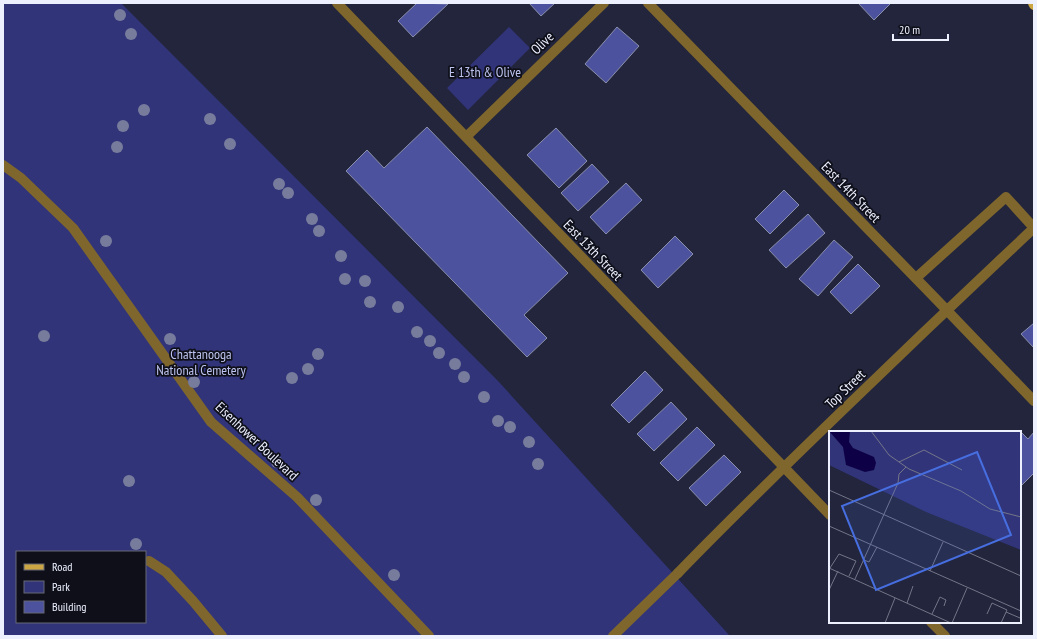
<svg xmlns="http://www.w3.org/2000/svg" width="1037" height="639" viewBox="0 0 1037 639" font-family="'PT Sans Narrow',sans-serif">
<rect width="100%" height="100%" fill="#22253b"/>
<!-- green -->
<path fill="#313478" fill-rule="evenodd" d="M3 3H121L499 382 730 636H3ZM17 552H145V622H17Z
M509 27 530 48 468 110 447 88Z"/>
<!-- building -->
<path fill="#4c529e" stroke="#8a8fab" d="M417 3 448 4 413 37 398 21Z
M529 3H555L541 16Z
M858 3H891L874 20Z
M617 27 639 46 606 83 585 64Z
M427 127 568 273 524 315 547 338 527 357 346 171 367 150 384 168Z
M556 128 587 161 559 188 527 155Z
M592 164 609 182 578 211 561 193Z
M626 183 642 200 606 234 590 217Z
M784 190 799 205 770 234 755 219Z
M808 214 825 233 786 268 769 250Z
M675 236 693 254 658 288 641 270Z
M834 240 853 257 818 296 799 279Z
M858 264 880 286 851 314 830 292Z
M1034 323V348L1021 334Z
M645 371 663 390 629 423 611 405Z
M671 402 687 419 654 451 637 434Z
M697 427 715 445 678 481 660 463Z
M1034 432V473L1020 487V435L1022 433 1028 439Z
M724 455 741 472 706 506 689 488Z"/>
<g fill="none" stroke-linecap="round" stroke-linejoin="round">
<!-- lane -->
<path stroke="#7e662d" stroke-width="10" d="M916 278 1006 197 1034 228
M149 561 166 572 193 601 222 636
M613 636 678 573"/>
<!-- street -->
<path stroke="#7e662d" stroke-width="10" d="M337 3 830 515
M648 3 936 299 1034 401
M466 137 604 3
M3 165 21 178 73 228 211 422 297 497 429 636
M678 573C732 517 788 463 844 409 907 348 970 288 1034 228
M931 622 945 636"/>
<!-- primary -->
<path stroke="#cda644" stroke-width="10" d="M1033 3 1034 5"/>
</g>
<!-- trees -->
<g fill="#777c9d">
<circle cx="120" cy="15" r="6"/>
<circle cx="131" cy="34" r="6"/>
<circle cx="144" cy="110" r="6"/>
<circle cx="210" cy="119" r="6"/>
<circle cx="123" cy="126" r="6"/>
<circle cx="230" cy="144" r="6"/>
<circle cx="117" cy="147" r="6"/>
<circle cx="279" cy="184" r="6"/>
<circle cx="288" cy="193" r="6"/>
<circle cx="312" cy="219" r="6"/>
<circle cx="319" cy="231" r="6"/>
<circle cx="106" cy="241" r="6"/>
<circle cx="341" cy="256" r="6"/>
<circle cx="345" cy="279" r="6"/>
<circle cx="365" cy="281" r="6"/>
<circle cx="370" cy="302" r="6"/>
<circle cx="398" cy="307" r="6"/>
<circle cx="417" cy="332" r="6"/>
<circle cx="44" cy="336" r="6"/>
<circle cx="170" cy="339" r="6"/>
<circle cx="430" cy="341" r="6"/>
<circle cx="439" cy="353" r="6"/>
<circle cx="318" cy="354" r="6"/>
<circle cx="455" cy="364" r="6"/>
<circle cx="308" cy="369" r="6"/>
<circle cx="464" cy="377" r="6"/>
<circle cx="292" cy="378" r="6"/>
<circle cx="194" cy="382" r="6"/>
<circle cx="484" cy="397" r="6"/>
<circle cx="498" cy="421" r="6"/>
<circle cx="510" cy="427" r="6"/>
<circle cx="529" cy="442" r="6"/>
<circle cx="277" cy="462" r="6"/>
<circle cx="538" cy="464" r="6"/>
<circle cx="129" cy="481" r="6"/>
<circle cx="316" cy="500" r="6"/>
<circle cx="136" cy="544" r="6"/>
<circle cx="394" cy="575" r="6"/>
</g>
<g text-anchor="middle" stroke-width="3.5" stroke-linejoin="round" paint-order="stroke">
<!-- street labels -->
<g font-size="14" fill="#edf0ff" stroke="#0e0f19">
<text transform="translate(542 43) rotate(-44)" y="5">Olive</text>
<text transform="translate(851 192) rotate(46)" y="5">East 14th Street</text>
<text transform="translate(593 250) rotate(46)" y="5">East 13th Street</text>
<text transform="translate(845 389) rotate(-44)" y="5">Top Street</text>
<text transform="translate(257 441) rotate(43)" y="5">Eisenhower Boulevard</text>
</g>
<!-- park labels -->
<g font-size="14" fill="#bcc3ee" stroke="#0e0f19">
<text x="485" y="77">E 13th &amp; Olive</text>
<text x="201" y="359">Chattanooga<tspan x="201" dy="16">National Cemetery</tspan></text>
</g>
</g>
<!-- overview -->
<g transform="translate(829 431)">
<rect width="192" height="192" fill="#22253b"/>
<path d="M0 0H192V119L97 81 0 34Z" fill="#313478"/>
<path d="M0 0H21L20 11 24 17 45 26 47 32 45 39 36 41 17 34 14 16Z" fill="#0e0047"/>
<path fill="none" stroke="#737689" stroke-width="1" d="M42 0 60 24 80 38 132 60 161 78 192 86M70 31 95 19 133 39M0 59 192 145M0 95 192 180M35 129 40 131 48 116M0 137 122 192M1 137 10 123 27 130 20 145M101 140 114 111M26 148 69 52 70 43 77 36M0 159 9 140M78 172 84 155M177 181 191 187M103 183 111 166 117 169 115 175M158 183 163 172 178 179 172 192M56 192 66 167M123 192 138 157"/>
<path fill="#476ee0" fill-opacity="0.15" stroke="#476ee0" stroke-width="2" d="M148 21 182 104 47 159 13 75Z"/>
<rect width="192" height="192" fill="none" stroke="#edf0ff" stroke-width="2"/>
</g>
<!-- border -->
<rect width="1037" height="639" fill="none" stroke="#edf0ff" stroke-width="8"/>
<!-- legend -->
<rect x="16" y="551" width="130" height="72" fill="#0e0f19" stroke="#676975"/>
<rect x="24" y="564" width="20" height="6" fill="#cda644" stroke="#676975"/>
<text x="52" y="571" font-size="12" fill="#edf0ff">Road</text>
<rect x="24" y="581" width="20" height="12" fill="#313478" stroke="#676975"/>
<text x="52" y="591" font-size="12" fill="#edf0ff">Park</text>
<rect x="24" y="601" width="20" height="12" fill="#4c529e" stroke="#676975"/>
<text x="52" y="611" font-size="12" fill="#edf0ff">Building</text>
<!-- scale -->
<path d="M893 34v6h55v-6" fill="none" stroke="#edf0ff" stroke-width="2"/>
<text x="899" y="34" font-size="12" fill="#edf0ff" stroke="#0e0f19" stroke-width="3" paint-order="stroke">20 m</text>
</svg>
